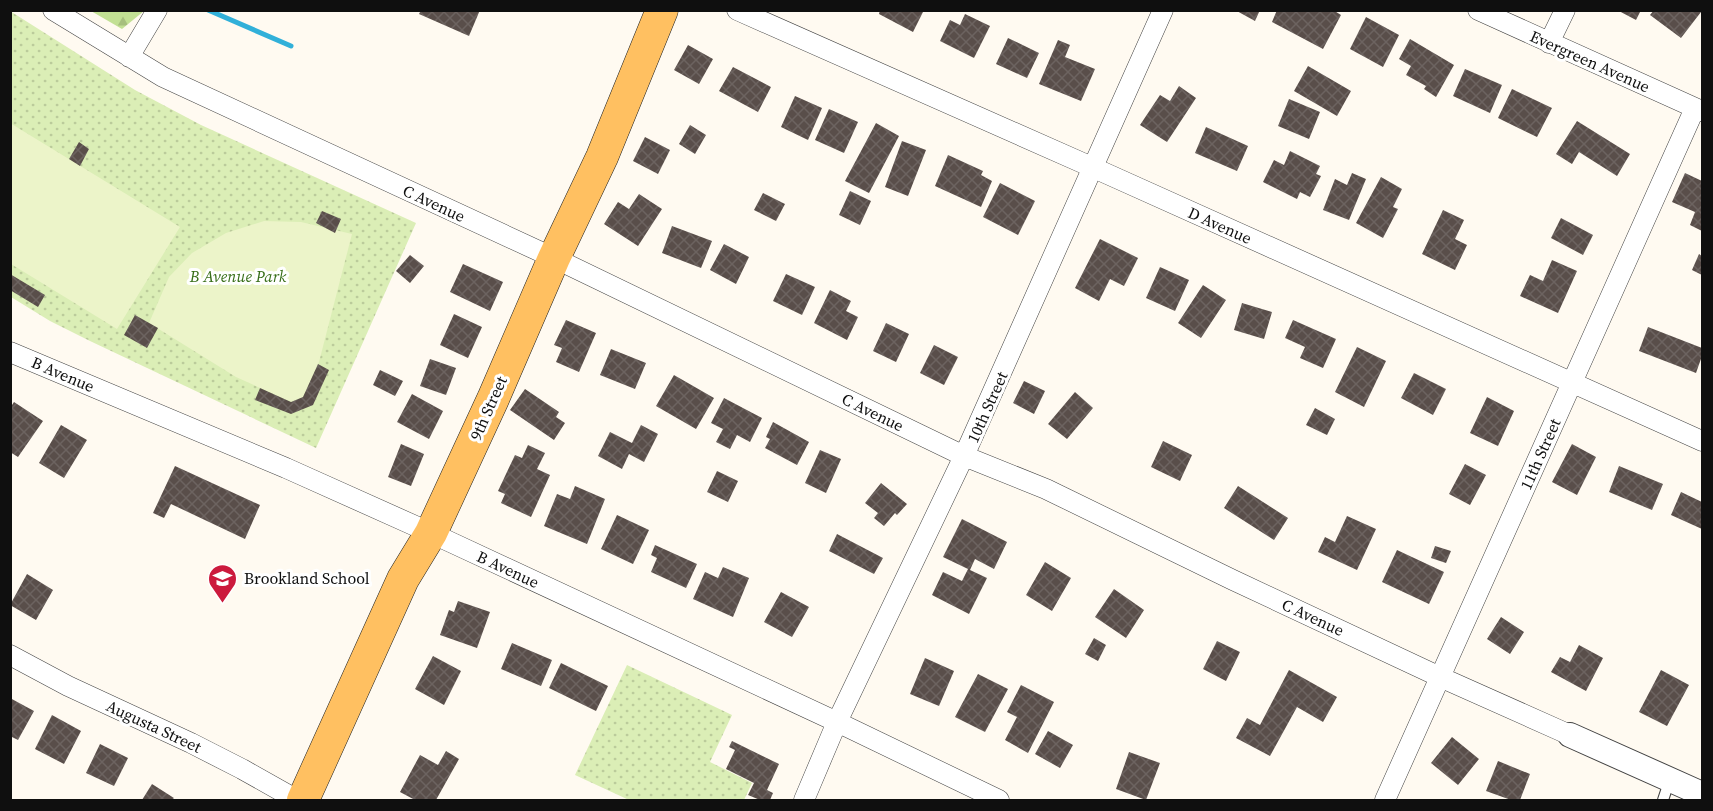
<svg xmlns="http://www.w3.org/2000/svg" width="1713" height="811" viewBox="0 0 1713 811" font-family="'Source Serif 4',serif">
<defs>
<pattern id="forest-firs" width="22" height="20" patternUnits="userSpaceOnUse" patternTransform="scale(1.5)"><rect width="22" height="20" fill="#c2e094"/><path d="M5 1l3.5 6h-7zM16 11l3.5 6h-7z" fill="#a6bf7e"/></pattern>
<pattern id="park-dots" width="8" height="8" patternUnits="userSpaceOnUse" patternTransform="scale(1.5)"><rect width="8" height="8" fill="#dbeeb6"/><path d="M2 2h.1M6 6h.1" fill="none" stroke="#bbcb9b" stroke-width="1.8" stroke-linecap="round"/></pattern>
<pattern id="building-cross-hatch" width="8" height="8" patternUnits="userSpaceOnUse" patternTransform="scale(1.5)"><rect width="8" height="8" fill="#594e4a"/><path d="M0 0l8 8M0 8l8-8" fill="none" stroke="#6c6360"/></pattern>
</defs>
<rect width="100%" height="100%" fill="#fffaf1"/>
<!-- forest -->
<path fill="url(#forest-firs)" d="M91 11H144L122 29Z"/>
<!-- park -->
<path fill="url(#park-dots)" d="M10 11 135 90 201 125 416 223 316 448 90 341 50 321 11 297Z
M627 665 732 715 710 762 752 783 744 800H629L575 775Z"/>
<!-- pitch -->
<path fill="#ecf4c9" d="M10 123 180 227 117 329 11 264Z
M264 221 301 222 352 234 319 362 303 397 291 402 236 377 149 323 169 277 192 253 226 233Z"/>
<g fill="none" stroke-linecap="round" stroke-linejoin="round">
<!-- stream -->
<path stroke="#31b0d9" stroke-width="5" d="M208 10 291 46"/>
</g>
<!-- building -->
<path fill="url(#building-cross-hatch)" d="M421 10H480L469 36 419 14Z
M880 10H924L913 32 879 14Z
M1235 10H1260L1255 21Z
M1277 10H1333L1341 15 1323 49 1272 22Z
M1617 10H1641L1636 20Z
M1654 10H1699L1701 12 1681 38 1650 15Z
M965 14 990 26 974 58 940 41 950 20 960 25Z
M1366 17 1399 35 1383 67 1350 49Z
M1008 38 1039 53 1027 78 996 64Z
M1410 39 1454 65 1436 97 1424 89 1426 86 1406 75 1411 66 1399 59Z
M1058 40 1070 45 1065 57 1095 69 1081 101 1039 84Z
M688 45 713 59 699 84 674 70Z
M1308 66 1351 91 1337 116 1294 91Z
M733 67 771 87 758 112 719 91Z
M1465 69 1502 85 1490 113 1453 96Z
M1179 86 1196 98 1167 142 1140 125 1160 95 1170 101Z
M1512 89 1552 108 1537 137 1498 118Z
M795 96 822 108 808 140 781 127Z
M1289 99 1320 112 1309 139 1278 126Z
M829 109 858 122 844 153 815 140Z
M1577 121 1630 154 1617 176 1579 152 1572 164 1556 154Z
M876 123 899 136 869 193 845 181Z
M690 125 706 135 695 154 679 144Z
M1206 127 1248 146 1237 171 1195 153Z
M645 137 670 150 658 174 633 161Z
M902 141 926 150 908 196 885 187Z
M79 142 89 149 80 166 69 159Z
M1290 151 1320 166 1316 174 1321 176 1310 197 1300 192 1297 199 1263 182 1274 160 1284 165Z
M948 155 983 171 981 175 992 181 981 207 935 186Z
M1352 173 1366 179 1349 220 1323 210 1335 179 1347 185Z
M1685 173 1702 181V231L1690 225 1695 212 1672 202Z
M1381 177 1402 189 1393 207 1398 209 1383 238 1356 223Z
M1000 183 1035 201 1018 235 983 217Z
M850 191 871 201 860 225 839 215Z
M763 193 785 204 776 221 754 210Z
M639 194 662 209 638 246 604 224 618 202 629 209Z
M1443 210 1464 220 1455 239 1467 245 1455 270 1422 254Z
M322 211 341 219 335 233 316 223Z
M1561 218 1593 235 1583 255 1551 238Z
M672 226 712 241 701 268 662 253Z
M1100 239 1138 258 1124 286 1110 279 1099 301 1075 288Z
M724 244 749 257 736 284 710 270Z
M1699 254 1702 256V275L1692 270Z
M410 255 424 266 410 283 396 271Z
M1552 260 1577 271 1558 313 1520 296 1530 275 1543 281Z
M463 264 503 282 490 311 450 292Z
M1160 267 1189 280 1175 311 1146 298Z
M10 274 45 295 38 307 10 290Z
M786 274 815 287 802 315 773 301Z
M1203 285 1226 300 1201 338 1178 323Z
M830 290 851 301 846 311 858 317 847 340 814 323Z
M1242 303 1272 312 1264 339 1234 330Z
M454 314 482 327 468 358 440 345Z
M135 315 158 328 147 348 124 335Z
M566 320 596 333 579 372 556 362 562 348 554 345Z
M1293 320 1336 339 1323 368 1300 358 1305 347 1285 338Z
M886 323 909 334 896 362 873 351Z
M1648 327 1702 348V356L1696 373 1639 351Z
M934 345 958 357 944 385 920 373Z
M1357 347 1386 361 1364 407 1335 392Z
M611 349 646 363 635 389 600 375Z
M430 359 456 368 446 395 420 386Z
M318 364 329 370 313 405 291 414 255 400 260 388 291 402 303 397Z
M380 370 403 381 395 396 373 385Z
M1414 373 1446 389 1433 415 1401 398Z
M674 375 714 398 696 429 656 406Z
M1024 381 1045 391 1034 414 1013 403Z
M525 389 559 412 556 417 565 423 554 440 510 410Z
M1075 392 1093 408 1067 439 1048 424Z
M412 394 443 411 429 439 397 422Z
M1487 397 1514 411 1498 446 1470 433Z
M724 398 762 418 750 442 737 435 730 449 716 442 723 429 711 423Z
M14 402 43 421 18 457 10 452V408Z
M1315 408 1335 419 1327 435 1306 425Z
M773 422 809 442 797 465 765 448 770 439 766 437Z
M61 425 87 440 64 478 39 463Z
M641 425 658 434 644 462 629 454 622 469 598 456 610 432 632 443Z
M1163 441 1192 455 1180 481 1151 467Z
M401 444 424 454 411 486 388 477Z
M1572 444 1596 457 1577 495 1552 482Z
M528 445 545 453 537 469 550 475 531 517 501 503 505 494 498 491 515 455 522 458Z
M820 450 841 459 826 493 805 483Z
M1465 464 1486 475 1470 505 1449 494Z
M175 466 260 505 245 539 171 504 164 518 153 513Z
M1619 466 1663 484 1652 510 1609 492Z
M717 471 738 481 728 502 707 492Z
M881 483 907 504 897 515 895 513 884 526 874 518 878 513 865 503Z
M575 486 605 499 587 544 544 526 557 494 570 499Z
M1238 486 1288 518 1274 540 1224 508Z
M1681 492 1702 502V529L1671 515Z
M617 515 649 530 633 564 601 549Z
M1347 516 1376 529 1357 570 1318 552 1325 537 1335 542Z
M962 519 1007 542 994 569 975 559 970 570 987 578 969 614 932 595 943 572 962 581 968 569 943 557Z
M837 534 883 558 874 574 829 551Z
M655 545 697 564 686 588 651 572 657 558 651 555Z
M1435 546 1451 551 1446 563 1431 558Z
M1397 550 1444 572 1429 604 1382 582Z
M1045 562 1071 578 1052 611 1026 595Z
M723 567 749 578 733 617 693 599 705 572 718 578Z
M27 574 53 590 36 620 10 605Z
M1114 589 1144 610 1126 638 1095 617Z
M781 592 809 607 792 637 764 622Z
M458 601 490 612 477 648 440 635 449 610 454 612Z
M1501 617 1524 632 1510 654 1487 639Z
M1094 638 1106 645 1098 661 1085 654Z
M1217 641 1240 652 1226 681 1203 669Z
M512 643 552 660 541 686 501 669Z
M1579 645 1603 658 1586 691 1551 672 1560 657 1570 662Z
M433 656 461 671 444 705 415 689Z
M925 658 954 671 939 706 910 694Z
M561 663 608 686 596 711 549 688Z
M1289 670 1337 697 1323 722 1297 707 1270 756 1236 738 1247 718 1260 725Z
M1661 670 1689 685 1667 726 1639 712Z
M978 674 1008 689 985 732 955 717Z
M1021 685 1054 702 1028 753 1005 740 1017 717 1007 712Z
M10 698 34 711 18 740 10 736Z
M52 715 81 731 64 764 35 749Z
M1048 731 1073 745 1060 768 1035 754Z
M1452 737 1479 759 1458 785 1431 763Z
M732 741 779 764 767 790 773 793 770 800H760L748 795 754 783 726 769 735 750 729 747Z
M100 744 128 758 114 786 86 773Z
M446 751 459 759 436 800H415L400 792 420 755 438 765Z
M1129 752 1160 763 1146 800 1116 789Z
M1498 761 1530 774 1520 800H1511L1486 791Z
M152 784 174 798 172 800H142Z"/>
<g fill="none" stroke-linecap="round" stroke-linejoin="round">
<defs>
<path id="service" d="M1663 800 1670 779"/>
<path id="minor" d="M53 10 163 77 554 258 964 456 1046 489 1233 580 1440 677 1570 735
M737 10 1094 168 1702 441
M1478 10 1702 111
M1549 43 1565 10
M129 57 157 10
M10 352 286 468 431 533 837 722 999 800
M10 655 68 686 191 743 242 769 297 800
M804 800 837 722 964 456 1163 10
M1385 800 1695 108"/>
<path id="tertiary" d="M1570 735 1702 794"/>
<path id="primary" d="M303 800 403 579 431 533 493 399 554 258 602 157 662 10"/>
</defs>
<!-- service casing -->
<use href="#service" stroke="#424242" stroke-width="12"/>
<!-- minor casing -->
<use href="#minor" stroke="#424242" stroke-width="21"/>
<!-- tertiary casing -->
<use href="#tertiary" stroke="#424242" stroke-width="26"/>
<!-- primary casing -->
<use href="#primary" stroke="#202020" stroke-width="33"/>
<!-- service -->
<use href="#service" stroke="#fff" stroke-width="10"/>
<!-- minor -->
<use href="#minor" stroke="#fff" stroke-width="20"/>
<!-- tertiary -->
<use href="#tertiary" stroke="#fff" stroke-width="24"/>
<!-- primary -->
<use href="#primary" stroke="#ffc061" stroke-width="32"/>
</g>
<!-- icons -->
<defs>
<symbol id="school-pin" viewBox="-11 -11 22 30"><path d="M0 17L-7.5 6A9.5 9.5 0 1 1 7.5 6Z" fill="#cc1a3d" stroke="#fff"/><path d="M0-5L7-2L0 1L-7-2ZM-4 1L0 2.5L4 1V4Q0 6-4 4Z" fill="#fff"/></symbol>
</defs>
<g fill-rule="evenodd">
<use href="#school-pin" x="206" y="562" width="33" height="45"/>
</g>
<g text-anchor="middle" stroke-width="6" stroke-linejoin="round" paint-order="stroke">
<!-- street labels -->
<g font-size="16" fill="#0f0f0f" stroke="#fff">
<text transform="translate(1590 61) rotate(24)" y="6">Evergreen Avenue</text>
<text transform="translate(434 203) rotate(25)" y="6">C Avenue</text>
<text transform="translate(1220 225) rotate(24)" y="6">D Avenue</text>
<text transform="translate(63 374) rotate(23)" y="6">B Avenue</text>
<text transform="translate(987 407) rotate(-66)" y="6">10th Street</text>
<text transform="translate(488 408) rotate(-66)" y="6">9th Street</text>
<text transform="translate(873 412) rotate(26)" y="6">C Avenue</text>
<text transform="translate(1540 454) rotate(-66)" y="6">11th Street</text>
<text transform="translate(508 569) rotate(25)" y="6">B Avenue</text>
<text transform="translate(1313 617) rotate(25)" y="6">C Avenue</text>
<text transform="translate(154 726) rotate(25)" y="6">Augusta Street</text>
</g>
<!-- park labels -->
<g font-size="16" font-style="italic" fill="#376e18" stroke="#fff">
<text x="238" y="282">B Avenue Park</text>
</g>
<!-- poi labels -->
<g font-size="16" fill="#0f0f0f" stroke="#fff" text-anchor="start">
<text x="244" y="584">Brookland School</text>
</g>
</g>
<!-- border -->
<rect width="1713" height="811" fill="none" stroke="#0f0f0f" stroke-width="24"/>
</svg>
